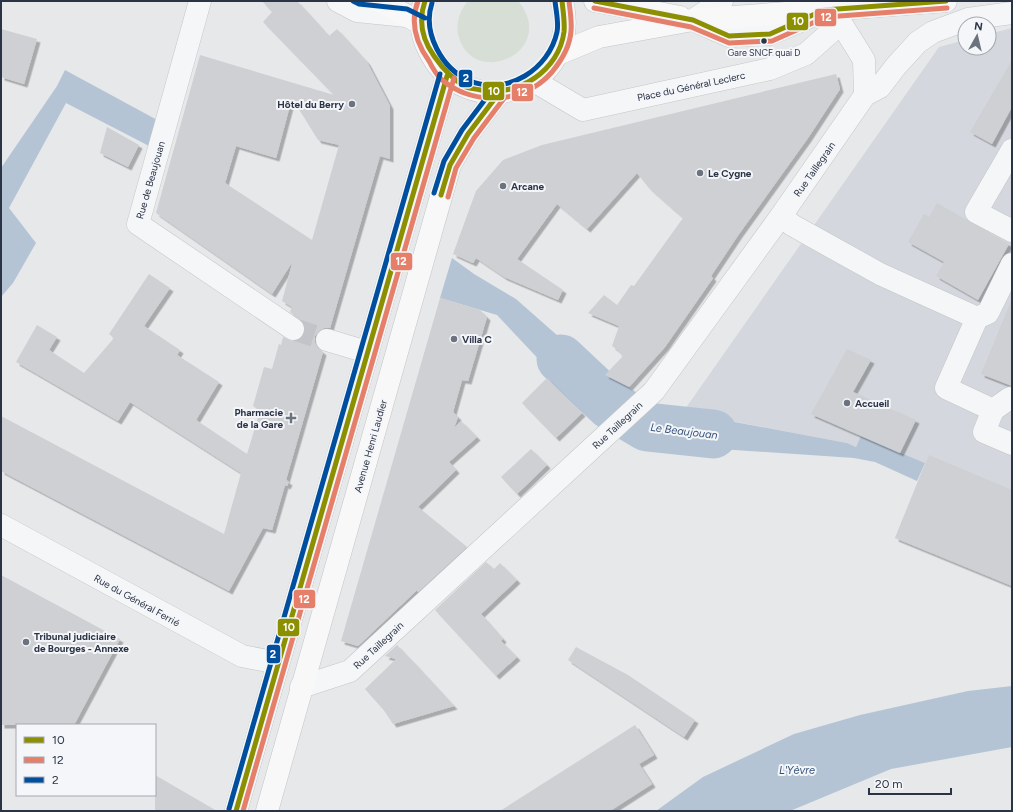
<svg xmlns="http://www.w3.org/2000/svg" width="1013" height="812" viewBox="0 0 1013 812" font-family="Figtree,sans-serif">
<defs>
<filter id="shadow"><feDropShadow dx="3.5" dy="3.5" stdDeviation="0" flood-color="#0004"/></filter>
</defs>
<rect width="100%" height="100%" fill="#e6e8ea"/>
<!-- built -->
<path fill="#d4d7dd" d="M1012 28V586L895 538 925 463 862 436 856 447 847 443 683 412 939 47 965 40V48H989V34Z"/>
<!-- green -->
<path fill="#d6ded6" d="M468 1H518C560 52 471 91 458 34 456 22 460 10 468 1Z"/>
<!-- water -->
<path fill="#b4c4d5" d="M65 70 159 121 151 147 66 103 9 208 36 243 13 283 1 297V168L57 86Z
M452 258 474 274 516 299 601 374 630 387 596 420 497 315 440 298Z
M665 409 847 443 856 447 861 436 925 463 917 481 875 462 854 458 631 443Z
M1012 686V747L891 769 790 811H656L703 777 794 734 860 715 968 691Z"/>
<g fill="none" stroke-linecap="round" stroke-linejoin="round">
<!-- river -->
<path stroke="#b4c4d5" stroke-width="49" d="M561 359 610 405 647 427 713 434"/>
</g>
<!-- building -->
<path fill="#ced0d3" fill-rule="evenodd" filter="url(#shadow)" d="M262 1H297L329 36 337 29 367 62 390 106V159L380 156 330 328H324L319 331 315 336V343L318 348 323 352 286 480 289 482 287 486 285 485 272 530 263 528 229 591 1 471V416L224 534 241 473 130 402 118 421 16 362 37 325 57 337 49 350 84 373 114 338 109 334 149 274 170 288 144 326 180 350 177 355 219 382 196 420 247 454 260 411 253 406 264 367 272 369 279 344 281 345 283 337 292 341 298 340 303 336 305 330 304 323 290 312 292 307 282 301 292 264H291L272 294 156 213 200 55 334 95 263 22 272 12ZM292 98 318 140 339 145 312 240 225 183 236 146 276 158Z
M1 29 37 39 24 84 1 77Z
M1012 60V107L992 144 970 132Z
M836 74 840 89 808 138 739 234 711 276 713 278 665 347 629 387 605 375 623 356 618 352 619 351 612 346 619 326 588 313 604 295 617 305 631 285 634 286 683 218 649 188 637 173 587 229 557 204 517 259 563 290 558 300 504 277 476 258 473 263 453 254 476 191 503 160 542 145Z
M107 127 139 145 128 167 100 153Z
M937 203 1009 244 978 300 936 276 944 262 908 242 924 214 929 217Z
M440 298 480 310 487 317 468 381 462 380 453 412 458 417 454 428 461 421 477 437 449 462 456 470 418 507 467 547 418 592 417 590 358 646 341 641Z
M1011 301H1012V386L981 374Z
M847 349 871 360 853 392 916 420 900 453 811 414Z
M547 378 582 413 556 438 522 403Z
M531 449 547 465 517 494 501 477Z
M929 455 1012 490V586L895 538Z
M486 562 494 569 500 563 517 580 481 614 503 639 501 641 517 657 496 676 435 610Z
M1 575 120 639 74 725H1Z
M397 645 418 667 454 706 393 724 383 709 365 689 396 659 385 656Z
M576 647 628 675 695 720 684 737 568 660Z
M635 725 654 755 639 764 652 784 610 811H500Z
M155 775 217 811H155Z"/>
<g fill="none" stroke-linecap="round" stroke-linejoin="round">
<!-- minor-tunnel -->
<path stroke="#c1c4c9" stroke-width="22" stroke-dasharray="22 11" stroke-linecap="butt" d="M293 329 327 340"/>
<defs>
<path id="minor" d="M200 1 138 224 293 329
M338 1 357 11 406 16
M840 9 841 23 864 60 865 95
M693 20 729 36 770 34 824 11
M693 20 722 1
M534 81 583 110 770 69 806 54 841 23
M1012 150 976 212 1012 231
M781 216 792 225 880 274 977 318 988 313 1012 264
M977 318 946 388 993 410
M327 340 367 352
M1012 399 1010 398 993 410 984 432 1012 444
M1 525 242 656 278 663
M301 687 350 671 654 391 781 216 865 95 880 87 896 66 918 42 933 32 968 19 1012 13"/>
<path id="major" d="M380 1 422 24
M425 1C419 15 421 35 428 48 465 130 584 89 562 1
M595 1 680 17
M558 54 599 37 693 20 946 1
M236 811 447 76
M267 811 450 165 468 134 499 93"/>
</defs>
<!-- minor casing -->
<use href="#minor" stroke="#c4c6c8" stroke-width="23"/>
<!-- major casing -->
<use href="#major" stroke="#c2c5c8" stroke-width="23"/>
<!-- minor -->
<use href="#minor" stroke="#f5f6f7" stroke-width="22"/>
<!-- major -->
<use href="#major" stroke="#f8f8f8" stroke-width="22"/>
<defs>
<path id="bus-1" d="M425 1C418 21 422 39 434 56 443 69 452 79 466 87 471 89 477 89 481 90 519 97 559 70 564 32 565 22 563 11 562 1
M595 1 693 20 729 36 770 34 824 10 946 1
M441 195 450 165 468 134 499 93
M236 811 447 76"/>
<path id="bus-2" d="M418 1C410 22 416 43 429 61 432 67 436 74 441 79 473 107 524 104 552 72 561 61 570 46 571 31 572 21 570 11 569 1
M594 8 691 27 729 43 772 41 826 17 947 8
M448 197 456 168 474 138 505 97
M243 811 454 78"/>
<path id="bus-3" d="M353 1 359 4 407 9 425 18
M432 3C422 33 442 69 470 81 508 96 549 69 557 32 559 23 556 11 555 1
M434 193 444 161 462 130 493 89
M229 809 440 74"/>
</defs>
<!-- bus-1 casing -->
<use href="#bus-1" stroke="#f4f6f9" stroke-width="8"/>
<!-- bus-2 casing -->
<use href="#bus-2" stroke="#f4f6f9" stroke-width="8"/>
<!-- bus-3 casing -->
<use href="#bus-3" stroke="#f4f6f9" stroke-width="8"/>
<!-- bus-1 -->
<use href="#bus-1" stroke="#8b8f00" stroke-width="5"/>
<!-- bus-2 -->
<use href="#bus-2" stroke="#e67f6a" stroke-width="5"/>
<!-- bus-3 -->
<use href="#bus-3" stroke="#004f9f" stroke-width="5"/>
</g>
<!-- markers -->
<circle fill="#2b3445" stroke="#f4f6f9" stroke-width="1.5" cx="764" cy="41" r="3.5"/>
<g fill="#6c737f" stroke="#f4f6f9" stroke-width="1.5">
<circle cx="352" cy="104" r="4"/>
<circle cx="700" cy="173" r="4"/>
<circle cx="503" cy="186" r="4"/>
<circle cx="454" cy="339" r="4"/>
<circle cx="847" cy="403" r="4"/>
<path d="M289 412h4v4h4v4h-4v4h-4v-4h-4v-4h4z"/>
<circle cx="26" cy="642" r="4"/>
</g>
<g text-anchor="middle" stroke-width="4" stroke-linejoin="round" paint-order="stroke">
<!-- bus labels -->
<g font-size="9" fill="#2b3445" stroke="#f4f6f9">
<text x="764" y="56">Gare SNCF quai D</text>
</g>
<!-- street labels -->
<g font-size="10" fill="#2b3445" stroke="#f4f6f9">
<text transform="translate(691 86) rotate(-12)" y="4">Place du Général Leclerc</text>
<text transform="translate(814 169) rotate(-55)" y="4">Rue Taillegrain</text>
<text transform="translate(150 180) rotate(-74)" y="4">Rue de Beaujouan</text>
<text transform="translate(617 425) rotate(-43)" y="4">Rue Taillegrain</text>
<text transform="translate(370 446) rotate(-74)" y="4">Avenue Henri Laudier</text>
<text transform="translate(137 600) rotate(29)" y="4">Rue du Général Ferrié</text>
<text transform="translate(378 645) rotate(-43)" y="4">Rue Taillegrain</text>
</g>
<!-- poi labels -->
<g font-size="10" font-weight="bold" fill="#2b3445" stroke="#f4f6f9" text-anchor="start">
<text x="344" y="108" text-anchor="end">Hôtel du Berry</text>
<text x="708" y="177">Le Cygne</text>
<text x="511" y="190">Arcane</text>
<text x="462" y="343">Villa C</text>
<text x="855" y="407">Accueil</text>
<text x="283" y="416" text-anchor="end">Pharmacie<tspan x="283" dy="12">de la Gare</tspan></text>
<text x="34" y="640">Tribunal judiciaire<tspan x="34" dy="12">de Bourges - Annexe</tspan></text>
</g>
<!-- water labels -->
<g font-size="11" font-style="italic" fill="#34527a" stroke="#f4f6f9">
<text transform="translate(684 431) rotate(7)" y="4">Le Beaujouan</text>
<text x="797" y="774">L'Yèvre</text>
</g>
</g>
<g stroke="#f4f6f9" stroke-width="1.5">
<rect x="814" y="8" width="23" height="19" rx="4" fill="#e67f6a"/>
<rect x="786" y="12" width="23" height="19" rx="4" fill="#8b8f00"/>
<rect x="458" y="69" width="15" height="19" rx="4" fill="#004f9f"/>
<rect x="482" y="81" width="23" height="20" rx="4" fill="#8b8f00"/>
<rect x="511" y="83" width="23" height="19" rx="4" fill="#e67f6a"/>
<rect x="390" y="252" width="23" height="19" rx="4" fill="#e67f6a"/>
<rect x="293" y="589" width="23" height="20" rx="4" fill="#e67f6a"/>
<rect x="277" y="618" width="23" height="19" rx="4" fill="#8b8f00"/>
<rect x="266" y="644" width="15" height="20" rx="4" fill="#004f9f"/>
</g>
<g font-size="11" text-anchor="middle" font-weight="bold" fill="#fff">
<text x="826" y="21">12</text>
<text x="798" y="25">10</text>
<text x="466" y="82">2</text>
<text x="494" y="95">10</text>
<text x="522" y="96">12</text>
<text x="401" y="265">12</text>
<text x="304" y="603">12</text>
<text x="289" y="631">10</text>
<text x="273" y="658">2</text>
</g>
<!-- border -->
<rect width="1013" height="812" fill="none" stroke="#2b3445" stroke-width="4"/>
<!-- legend -->
<rect x="16" y="724" width="140" height="72" fill="#f4f6f9" stroke="#a4a8b1"/>
<rect x="24" y="737" width="20" height="6" fill="#8b8f00" stroke="#a4a8b1"/>
<text x="52" y="744" font-size="12" fill="#2b3445">10</text>
<rect x="24" y="757" width="20" height="6" fill="#e67f6a" stroke="#a4a8b1"/>
<text x="52" y="764" font-size="12" fill="#2b3445">12</text>
<rect x="24" y="777" width="20" height="6" fill="#004f9f" stroke="#a4a8b1"/>
<text x="52" y="784" font-size="12" fill="#2b3445">2</text>
<!-- north arrow -->
<g transform="translate(977 36) rotate(8)"><circle r="19" fill="#f4f6f9" stroke="#a4a8b1"/>
<path d="M0-3L7 15L0 10L-7 15Z" fill="#6c737f"/>
<text y="-6" font-size="11" font-weight="bold" text-anchor="middle" fill="#2b3445">N</text>
</g>
<!-- scale -->
<path d="M869 788v6h82v-6" fill="none" stroke="#2b3445" stroke-width="2"/>
<text x="875" y="788" font-size="12" fill="#2b3445" stroke="#f4f6f9" stroke-width="3" paint-order="stroke">20 m</text>
</svg>
